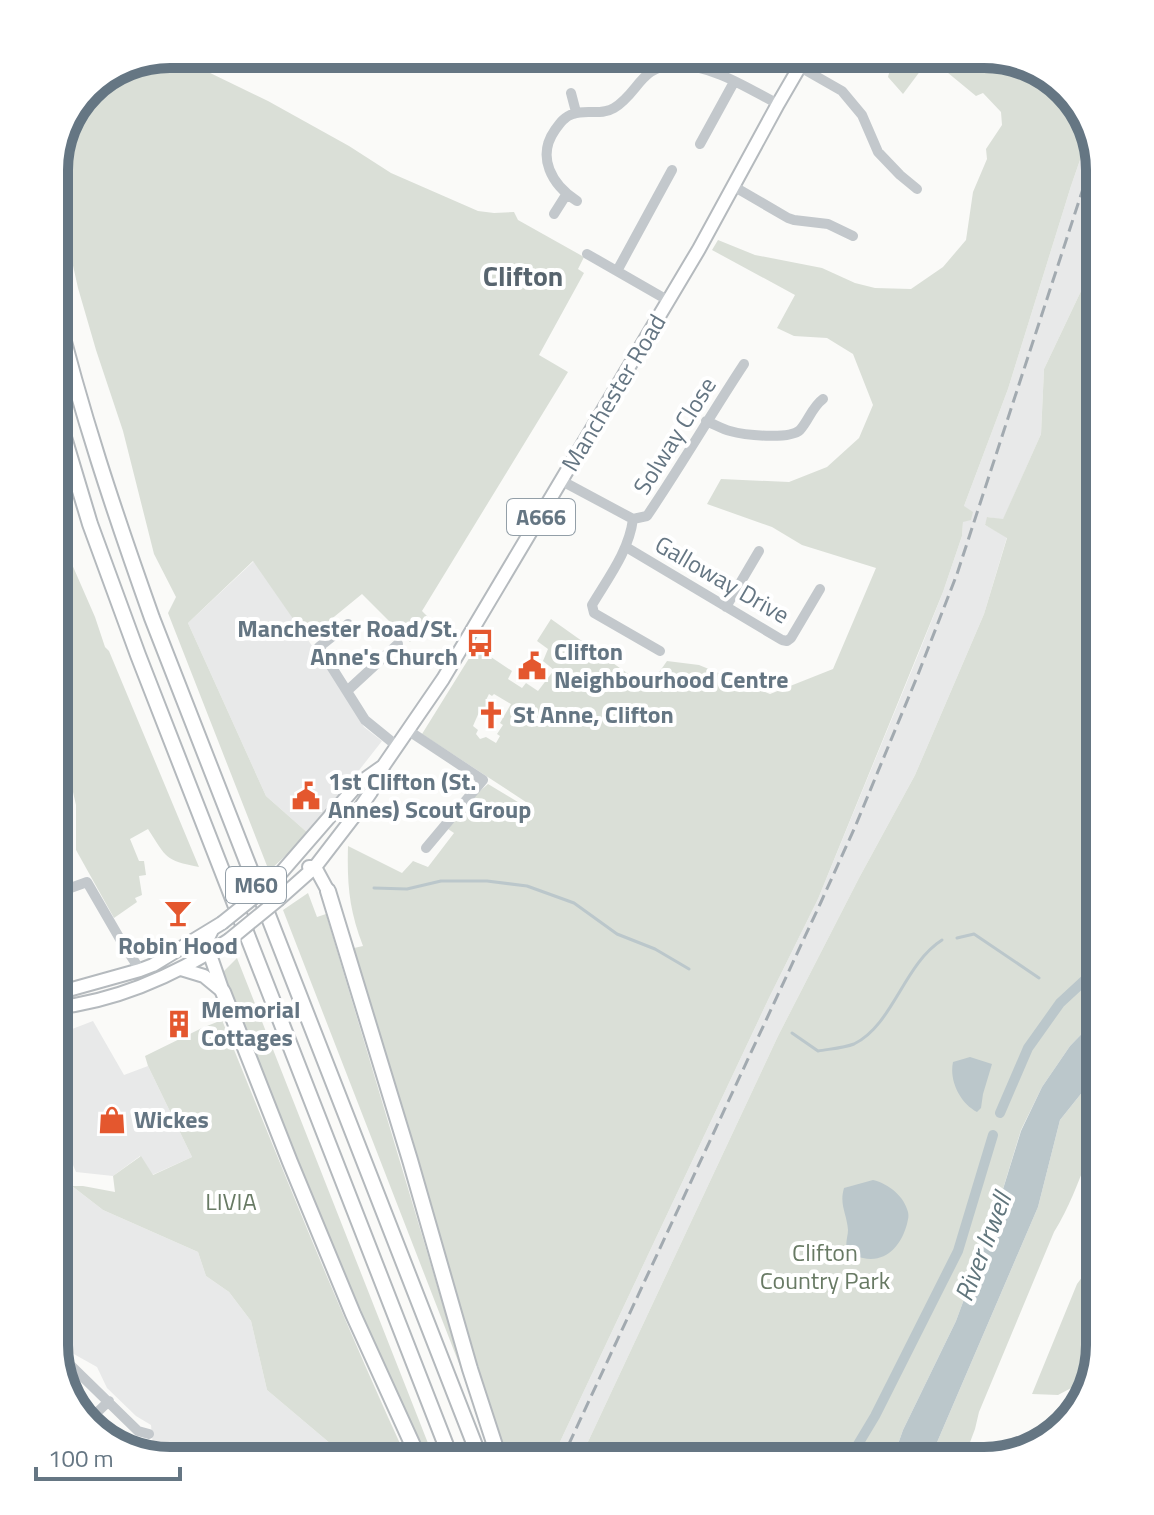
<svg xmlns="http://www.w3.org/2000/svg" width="1154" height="1515" viewBox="0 0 1154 1515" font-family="'Titillium Web',sans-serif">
<rect width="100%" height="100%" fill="#fafaf8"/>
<!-- built -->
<path fill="#e8e9e9" d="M1089 134 1100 170V251L1044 369 1041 434 1003 520 988 517 985 525 1007 537 984 614 915 775 859 878 778 1036 579 1461H551L769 998 818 899 918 655 943 592 962 536 964 506 1008 389 1071 186Z
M254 561 347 697 364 727 382 741 309 834 266 796 188 623Z
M93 1021 124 1075 148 1066 192 1157 152 1175 140 1156 113 1176 76 1172 65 1146 54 1150V1036Z
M54 1184 72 1186 103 1210 198 1252 206 1276 229 1292 251 1321 267 1390 351 1461H163L154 1458 151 1425 136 1416 107 1388 97 1367 72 1353 54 1339Z"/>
<!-- green -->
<path fill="#dadfd7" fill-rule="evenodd" d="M171 54 268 101 349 146 391 173 478 211 494 213 514 212 518 220 584 257 578 269 584 273 539 355 568 372 422 611 428 617 410 642 362 594 307 639 253 561 188 623 266 796 309 834 269 871 168 613 176 597 154 554 123 431 96 350 78 288 54 180V162L93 83Z
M894 54H991L1043 70 1081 106 1089 134 1071 186 1008 389 964 506 973 512 971 520 963 522 962 536 943 592 818 899 769 998 551 1461H508L479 1372 354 948 363 946C349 910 347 884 348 846L402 873 413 861 428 867 454 833 448 829 471 799 488 784 531 810 532 806 422 734 476 647 512 671 508 679 522 688 526 683 538 691 554 670 543 661 548 649 537 641 551 619 648 688 667 661 699 665 770 694 833 669 876 568 802 545 772 527 707 504 721 479 789 482 827 467 859 438 873 405 853 354 827 338 794 336 777 328 795 295 712 250 718 240 755 255 822 268 855 283 875 288 911 289 943 267 966 240 973 192 987 159 986 149 1002 125 1001 112 983 93 976 96 936 63 924 66 903 94 888 77ZM489 694 492 696 494 694 511 704 500 723 503 725 497 734 500 736 496 743 486 737 480 739 476 734 478 730 473 726 480 710 483 712 489 702 486 700Z
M1100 251V1015L1070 1046 1042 1087 1021 1130 995 1215 956 1321 903 1430 892 1461H579L778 1036 859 878 915 775 984 614 1007 538 985 525 987 517 1003 519 1041 434 1044 369Z
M54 523 95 617 105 647 109 651 199 867C164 860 167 858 148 829L130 839 139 861H144L146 875 139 876 142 895 135 898 137 902 114 918 76 850V805L73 792 60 765 54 767Z
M54 768 68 804 72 852 54 856Z
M308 893 317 917 326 914 465 1379 283 910Z
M237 958 435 1461H426L339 1265 222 973Z
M222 1020C282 1168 341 1316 408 1461H351L267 1390 251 1321 229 1292 206 1276 198 1252 103 1210 72 1186H83L115 1192 113 1176 141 1156 153 1175 192 1157 148 1066 145 1056 202 1028Z
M1100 1070C1100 1089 1102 1109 1100 1128 1099 1138 1092 1148 1088 1157 1078 1183 1069 1208 1054 1232L979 1412 975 1429 963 1461H929L1038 1207 1060 1120Z
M1100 1253V1346L1092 1377 1058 1395 1032 1394 1077 1284Z"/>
<!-- water -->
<path fill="#bbc7cb" d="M1100 1015V1070L1060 1120 1038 1207 929 1461H892L903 1430 956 1321 995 1215 1021 1131 1042 1087 1070 1046Z
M970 1057 992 1064 983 1094 981 1108 977 1112C960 1103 949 1081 953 1062Z
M873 1180C889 1184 904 1196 908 1212 909 1217 908 1219 907 1224 901 1246 886 1263 863 1258 857 1257 850 1255 847 1249 845 1243 848 1236 848 1230 847 1214 839 1205 844 1188Z"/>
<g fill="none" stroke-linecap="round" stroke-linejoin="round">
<!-- stream -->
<path stroke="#bbc7cb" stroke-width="3" d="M374 888 407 889 441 881H487L527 886 574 903 617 934 655 949 689 969
M957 938 974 934 1039 978
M792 1033 818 1051C829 1049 844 1048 854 1044 893 1025 904 964 942 940"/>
<!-- canal -->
<path stroke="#bbc7cb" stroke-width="10" d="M1000 1113 1028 1048 1060 1003 1100 966
M848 1461 875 1416 958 1251 993 1135"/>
<defs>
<path id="major" d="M309 867H315L328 891
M273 882 358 784 382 767
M279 899 315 867 355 815 371 792 384 765 443 679 699 249 778 104 807 54
M212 930 208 938 207 946 223 992
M181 969 204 976 221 990
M54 994 140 970 153 965 222 923
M54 1008C117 1001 176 975 229 940"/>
<path id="highway" d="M54 302C80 410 115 514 152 618L481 1461
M54 404 90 524 138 655 452 1461
M328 891 410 1160 470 1369 500 1461
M223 992 290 1162 353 1314 420 1461"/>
</defs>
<!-- major casing -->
<use href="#major" stroke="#b5babe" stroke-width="16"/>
<!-- highway casing -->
<use href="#highway" stroke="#b4b9bd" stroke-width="18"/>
<!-- minor -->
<path stroke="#c3c8cc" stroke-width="10" d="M651 54 655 68
M800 67 842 91 862 115 878 152 900 175 917 189
M571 93 576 112
M700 144 734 82
M733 186 788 218 794 220 828 224 853 236
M577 201C552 185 536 157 555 130 560 123 565 116 573 114 586 109 601 116 614 108 639 93 640 65 676 65 713 65 747 88 778 104
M554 214 566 195
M587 254 669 301
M617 271 672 170
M706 421C714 424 722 429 730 431 744 435 789 440 800 430 809 420 812 407 823 399
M562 481 633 519C629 551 608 578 592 605L594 613 660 651
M633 519 647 516C681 466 711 414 744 364
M626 547 782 640 787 641 791 638 820 589
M726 607 759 551
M348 624 319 647 365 720 397 746
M347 691 398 644
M409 731 483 780 426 848
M54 894 87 882 120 939 140 970
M55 1350 138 1431 149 1434
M87 1422 109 1401"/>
<!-- major -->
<use href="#major" stroke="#fff" stroke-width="12"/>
<!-- highway -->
<use href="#highway" stroke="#fff" stroke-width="14"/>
<!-- rail -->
<path stroke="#a2aab0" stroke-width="3" stroke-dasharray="12 6" stroke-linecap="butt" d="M561 1461 821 902 855 827 917 677 957 574 1095 152"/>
<defs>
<path id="major-bridge" d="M222 923 273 882
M229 940 279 899"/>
</defs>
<!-- major-bridge casing -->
<use href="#major-bridge" stroke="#b5babe" stroke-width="16" stroke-linecap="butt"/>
<!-- major-bridge -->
<use href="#major-bridge" stroke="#fff" stroke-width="12"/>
</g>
<!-- icons -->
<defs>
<symbol id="bus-bare" viewBox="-9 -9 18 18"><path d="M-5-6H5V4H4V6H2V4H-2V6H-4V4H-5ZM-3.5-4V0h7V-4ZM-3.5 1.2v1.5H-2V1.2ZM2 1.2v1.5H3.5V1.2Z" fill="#e4572e" stroke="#fff" stroke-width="2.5" paint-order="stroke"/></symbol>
<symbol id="civic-bare" viewBox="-9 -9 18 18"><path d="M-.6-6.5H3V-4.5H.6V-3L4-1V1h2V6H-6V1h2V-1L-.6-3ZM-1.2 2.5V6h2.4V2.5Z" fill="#e4572e" stroke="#fff" stroke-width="2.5" paint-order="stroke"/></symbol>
<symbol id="church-bare" viewBox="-9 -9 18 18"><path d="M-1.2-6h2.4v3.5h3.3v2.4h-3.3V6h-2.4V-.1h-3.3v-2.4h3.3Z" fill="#e4572e" stroke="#fff" stroke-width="2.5" paint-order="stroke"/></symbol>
<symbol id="bar-bare" viewBox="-9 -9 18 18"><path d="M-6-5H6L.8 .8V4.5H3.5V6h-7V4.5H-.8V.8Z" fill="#e4572e" stroke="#fff" stroke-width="2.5" paint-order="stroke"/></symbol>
<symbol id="building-bare" viewBox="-9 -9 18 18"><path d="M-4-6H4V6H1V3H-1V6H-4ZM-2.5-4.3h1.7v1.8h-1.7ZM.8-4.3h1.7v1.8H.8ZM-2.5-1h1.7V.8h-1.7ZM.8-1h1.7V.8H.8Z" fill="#e4572e" stroke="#fff" stroke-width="2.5" paint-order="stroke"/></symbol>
<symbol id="shop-bare" viewBox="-9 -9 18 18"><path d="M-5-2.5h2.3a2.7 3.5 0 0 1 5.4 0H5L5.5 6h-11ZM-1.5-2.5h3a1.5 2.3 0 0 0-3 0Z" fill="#e4572e" stroke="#fff" stroke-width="2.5" paint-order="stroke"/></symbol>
</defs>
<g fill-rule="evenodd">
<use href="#bus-bare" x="460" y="623" width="40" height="40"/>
<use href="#civic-bare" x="512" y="646" width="40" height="40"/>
<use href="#church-bare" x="471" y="695" width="40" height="40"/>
<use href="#civic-bare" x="286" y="776" width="40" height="40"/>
<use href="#bar-bare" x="158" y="893" width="40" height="40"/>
<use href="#building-bare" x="159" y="1004" width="40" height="40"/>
<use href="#shop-bare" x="92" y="1100" width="40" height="40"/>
</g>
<g text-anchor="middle" stroke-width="8" stroke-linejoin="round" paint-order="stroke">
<!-- shield labels -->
<g fill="#fff" stroke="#939fa8" stroke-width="2">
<rect x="507" y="499" width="68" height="36" rx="6"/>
<rect x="226" y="867" width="60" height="36" rx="6"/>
</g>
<g font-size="22" font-weight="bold" fill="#657683">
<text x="541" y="525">A666</text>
<text x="256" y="893">M60</text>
</g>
<!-- street labels -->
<g font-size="24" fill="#657683" stroke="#fff">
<text transform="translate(614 393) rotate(-59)" y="8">Manchester Road</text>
<text transform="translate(675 436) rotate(-58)" y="8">Solway Close</text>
<text transform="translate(722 580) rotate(30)" y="8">Galloway Drive</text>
</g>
<!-- poi labels -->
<g font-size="24" font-weight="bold" fill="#657683" stroke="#fff" text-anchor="start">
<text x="458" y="637" text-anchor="end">Manchester Road/St.<tspan x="458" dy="28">Anne's Church</tspan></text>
<text x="554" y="660">Clifton<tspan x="554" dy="28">Neighbourhood Centre</tspan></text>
<text x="513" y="723">St Anne, Clifton</text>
<text x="328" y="790">1st Clifton (St.<tspan x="328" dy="28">Annes) Scout Group</tspan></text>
<text x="178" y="954" text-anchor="middle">Robin Hood</text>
<text x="201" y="1018">Memorial<tspan x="201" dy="28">Cottages</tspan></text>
<text x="134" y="1128">Wickes</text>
</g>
<!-- park labels -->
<g font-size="24" fill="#687a64" stroke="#fff">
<text x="231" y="1210">LIVIA</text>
<text x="825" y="1261">Clifton<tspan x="825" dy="28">Country Park</tspan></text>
</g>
<!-- water labels -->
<g font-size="26" font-style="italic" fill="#60757c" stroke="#fff">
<text transform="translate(983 1247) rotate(-69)" y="9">River Irwell</text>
</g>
<!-- quarter labels -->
<g font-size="28" font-weight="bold" fill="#57646e" stroke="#fff">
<text x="523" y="286">Clifton</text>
</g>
</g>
<!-- crop -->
<path d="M0 0H1154V1515H0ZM170 68H984A102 102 0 0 1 1086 170V1345A102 102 0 0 1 984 1447H170A102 102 0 0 1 68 1345V170A102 102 0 0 1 170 68Z" fill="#fff" fill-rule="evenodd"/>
<path fill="none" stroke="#657683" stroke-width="10" d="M170 68H984A102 102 0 0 1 1086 170V1345A102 102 0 0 1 984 1447H170A102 102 0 0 1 68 1345V170A102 102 0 0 1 170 68Z"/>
<!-- scale -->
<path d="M36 1467v12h144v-12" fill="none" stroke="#657683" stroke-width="4"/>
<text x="48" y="1467" font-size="24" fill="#657683" stroke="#ffffff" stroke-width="6" paint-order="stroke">100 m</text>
</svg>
